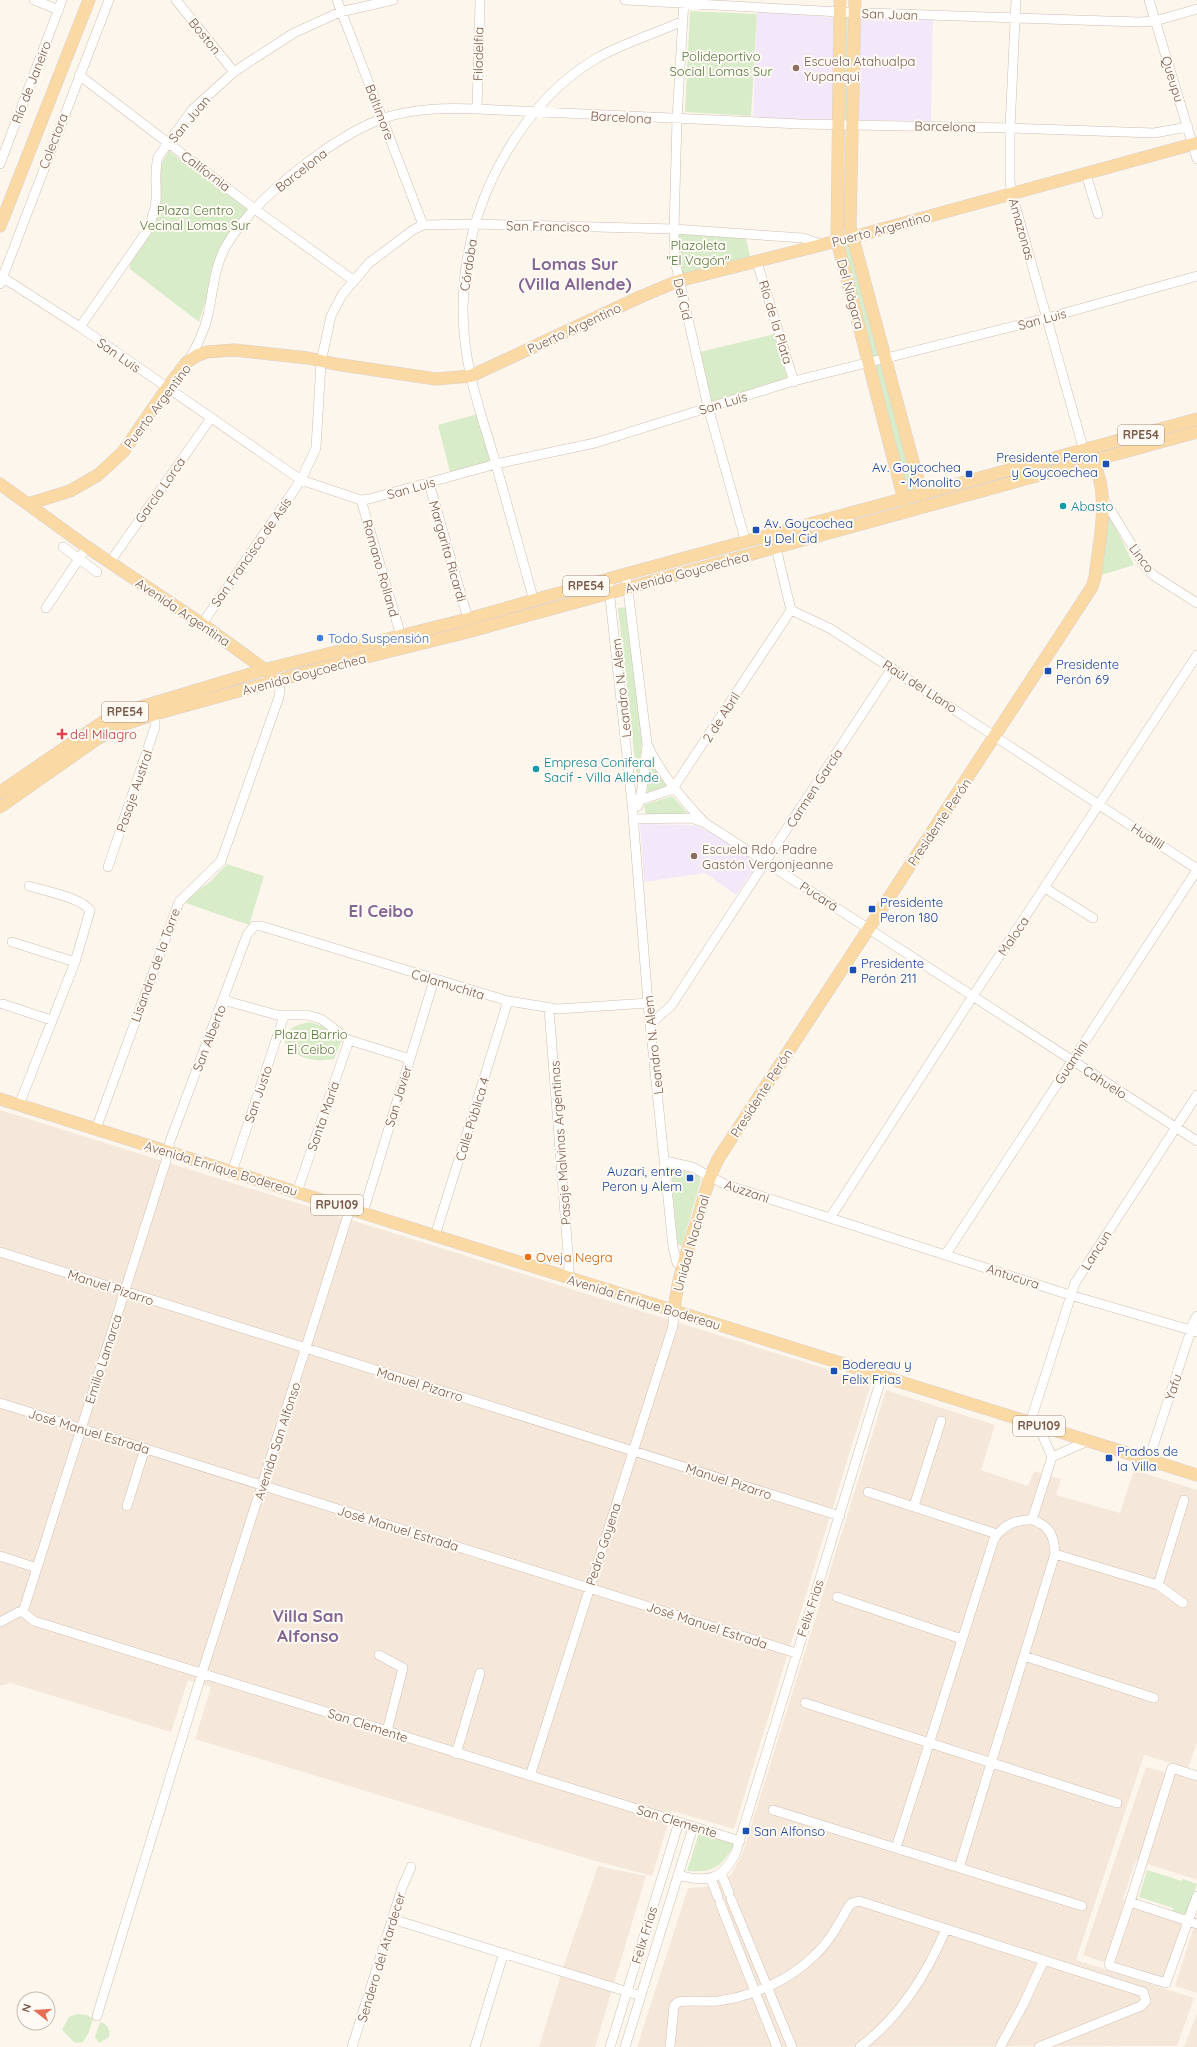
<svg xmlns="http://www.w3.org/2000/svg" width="1197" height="2047" viewBox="0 0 1197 2047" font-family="Quicksand,sans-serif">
<rect width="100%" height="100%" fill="#fdf6ec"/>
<!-- residential -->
<path fill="#f5e8da" d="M0 1110 871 1383 734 1829 672 1811 652 1876 592 1860 195 1739 211 1687 188 1680 171 1732 11 1683 0 1686Z
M886 1390 995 1425 981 1470 1028 1486 1034 1471 1061 1479 1056 1495 1120 1513 1134 1470 1197 1490V1743L1188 1768 1144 1755 1076 1960 1194 1998 1177 2046 637 2047 688 1888 705 1887 731 1875 743 1852Z
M1146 1767 1197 1780V1880L1136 1860 1123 1899 1186 1919 1163 1983 1083 1955Z
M598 1866 646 1876 595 2047H539L564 1965Z
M1197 1917V1993L1175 1986Z
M1197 2013V2047H1183L1185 2045Z"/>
<!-- education -->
<path fill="#f3e8fa" d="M757 10 838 18 835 120 753 118Z
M933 17 931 121 854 120 857 18Z
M640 824 694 825 710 832 758 863 736 895 705 873 644 882Z"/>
<!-- green -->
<path fill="#d8ecc9" d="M690 11 757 14 751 116 685 112Z
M843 16H852L849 123 840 122Z
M169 151 249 211 224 242 211 270 208 293 199 322 130 269V260L157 217 160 166Z
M676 232 745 235 751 260 680 276Z
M850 244 882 356 871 359 844 245Z
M774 334 788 379 711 403 700 352Z
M885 362 916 489 907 492 873 364Z
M481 413 492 461 450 472 438 425Z
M1106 508 1134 565 1095 577Z
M627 607 642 741 638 787 618 608Z
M653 763 667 786 647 793 650 764Z
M672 796 689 815 646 816 644 805Z
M227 864 264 876 249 925 183 902 211 881Z
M310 1022 325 1027 341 1041 334 1059C314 1062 299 1060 285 1043 288 1027 295 1025 310 1022Z
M671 1167 698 1175 701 1180 682 1246 677 1244Z
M699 1833 734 1844C722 1867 714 1873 687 1871Z
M1147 1870 1182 1881 1183 1879 1197 1884 1189 1908 1185 1914 1172 1912 1173 1908 1139 1897Z
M77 2014 87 2015 93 2019 89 2032 83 2042 75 2043 62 2030 69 2017Z
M100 2022C107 2024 111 2029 109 2037L99 2043 95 2037Z"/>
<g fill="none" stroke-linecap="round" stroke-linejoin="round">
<defs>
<path id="minor" d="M34 0 59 10
M176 0 234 72
M337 0 423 225
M625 0 840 12 1139 22 1155 21 1197 9
M684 0 677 119 674 229 675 261 708 407 746 543
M1016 0 1010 128V181L1012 194 1082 444 1093 462
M1149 0 1197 159
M79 75 256 210 353 280
M477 109 480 0
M0 164 62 0
M1086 174 1098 214
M757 262 794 382
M2 277 80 327 301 480 361 500 369 499 496 464 595 443 790 382 1047 318 1197 276
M0 284 109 0
M80 327 147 231C151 221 155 212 156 201 157 186 154 172 158 157L193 109 234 72 255 58 294 33 340 12 393 0
M189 360C197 345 204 332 208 315 213 292 214 267 226 246 252 200 335 135 384 118 415 108 446 108 477 109L800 124 1010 128 1154 133 1188 127
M429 483 468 619
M1103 498 1144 565 1153 575 1197 603
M361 500 401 636
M63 547 97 572
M776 548 791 610
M110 562 211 418
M626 574 647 744C660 773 681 798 703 821
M608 579 632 803 648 1003 673 1247 677 1263 683 1267
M534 601C521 555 508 507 495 461 487 433 477 405 471 377 453 300 466 221 506 153 529 114 558 81 597 58 622 44 656 33 683 21
M46 608 87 547
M791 610 831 629 1197 869
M202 624 301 480 316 448 321 362 331 316 342 295 369 263 413 230 423 225 475 224 674 229 803 238 823 245
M632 803 667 791 674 787 791 610
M638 806 642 789 647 746
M634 819 692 818 705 823 1197 1141
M108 867 155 727V714
M1045 888 1093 918
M12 942 75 962
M223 1000 277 1015H307L321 1019 349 1040 410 1059
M3 1004 51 1020
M549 1009 569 1266 568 1278
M650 1024 671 1006 892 668
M19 1105 75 962 90 911C84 898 44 891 29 886
M96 1129 179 902 221 861 279 697 280 689 277 681
M665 1161 692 1167 726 1185 830 1218 1070 1295 1197 1332
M232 1172 284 1016
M297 1192 349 1040
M363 1213 434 980
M830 1218 973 996 1197 655
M435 1236 508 1001
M0 1252 840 1516
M946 1254 1197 870
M0 1403 796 1653
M1030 1423 1075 1283 1197 1095
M1038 1425 1052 1457 1032 1520C1050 1526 1054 1535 1055 1554L1158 1585 1183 1603
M1052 1457 1088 1441
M1149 1459 1194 1321 1197 1316
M868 1492 997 1534
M127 1506 145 1448
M914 1506 941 1421
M0 1556 37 1568
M1158 1585 1184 1500
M837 1597 962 1639
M23 1612 166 1161 170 1141 247 935 254 926H261L508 1001 558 1009 648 1003
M23 1612 34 1621 740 1841
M0 1622 19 1612H23
M379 1655 403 1668 387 1731
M1024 1656 1154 1698
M805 1703 1117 1803
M456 1754 480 1673
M530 1776 673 1326 674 1311
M1197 1776 1172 1768 1130 1902 1109 1964 1110 1966 1166 1983 1197 1896
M773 1810 1082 1906
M896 1848 994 1539C1003 1525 1016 1519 1032 1520
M959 1868 1055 1554
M721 1873 729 1893
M678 1875C707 1883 723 1880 736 1852L882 1376
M711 1879 718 1897
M731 1899 792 2047
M1130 1902 1197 1924
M720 1903 777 2047
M392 1919 641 1996
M97 2016 202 1673 350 1209
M352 2047 402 1888 411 1867
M475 2047 503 1955
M610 2047 679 1822
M625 2047 693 1827
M670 2047 674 2006 678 2002C691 2000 704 2002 718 2001 754 1996 790 1980 816 1954 830 1941 839 1923 849 1906L852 1903 859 1901 1143 1992 1146 2001 1141 2006 1039 2047
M860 2047C901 2016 926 1975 946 1929
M1000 2047 1023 2005 1044 1960"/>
<path id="major" d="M840 0 837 241 904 500
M855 0 850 227 922 495
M0 226 89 0
M0 484 87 547 202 624 271 674
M28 504 70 491 98 475 123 452 167 388 187 362 198 355 207 352 234 350 308 358 335 364 436 379 471 376 640 297 678 281 853 237 1197 143
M0 792 103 722 134 709 267 669 468 619 626 574 1197 419
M0 807 97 739 125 724 155 714 334 665 460 634 1197 432
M0 1099 1197 1475
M674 1311C677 1279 688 1248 698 1218 704 1197 709 1175 720 1156L1092 587 1095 577C1099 541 1111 495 1093 462"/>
</defs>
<!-- minor casing -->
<use href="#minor" stroke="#d1beb0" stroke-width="10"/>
<!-- major casing -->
<use href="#major" stroke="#dad1cd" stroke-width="13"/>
<!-- minor -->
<use href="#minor" stroke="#fff" stroke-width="9"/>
<!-- major -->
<use href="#major" stroke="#fbd9a5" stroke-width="12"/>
</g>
<!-- markers -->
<g fill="#8d6e63" stroke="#fffaf3" stroke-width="1.5">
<circle cx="796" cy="68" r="4"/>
<circle cx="694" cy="856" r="4"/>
</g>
<g fill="#1a4fb4" stroke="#fffaf3" stroke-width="1.5">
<rect x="1102" y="460" width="8" height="8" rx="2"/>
<rect x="965" y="470" width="8" height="8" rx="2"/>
<rect x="752" y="526" width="8" height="8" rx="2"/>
<rect x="1044" y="667" width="8" height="8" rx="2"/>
<rect x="868" y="905" width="8" height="8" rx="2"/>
<rect x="849" y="966" width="8" height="8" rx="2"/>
<rect x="686" y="1174" width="8" height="8" rx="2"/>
<rect x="830" y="1367" width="8" height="8" rx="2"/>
<rect x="1105" y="1454" width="8" height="8" rx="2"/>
<rect x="742" y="1827" width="8" height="8" rx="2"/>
</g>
<g fill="#0f9aa8" stroke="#fffaf3" stroke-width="1.5">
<circle cx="1063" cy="506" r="4"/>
<circle cx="536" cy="769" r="4"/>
</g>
<circle fill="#3f7fe0" stroke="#fffaf3" stroke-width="1.5" cx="320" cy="638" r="4"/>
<path fill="#e0444e" stroke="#fffaf3" stroke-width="1.5" d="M60 728h4v4h4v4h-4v4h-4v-4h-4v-4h4z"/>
<circle fill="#e8710a" stroke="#fffaf3" stroke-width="1.5" cx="528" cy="1257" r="4"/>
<g text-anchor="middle" stroke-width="4" stroke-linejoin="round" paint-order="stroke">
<!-- shield labels -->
<g fill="#fffaf3" stroke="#a28b7f" stroke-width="1">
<rect x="1118" y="425" width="46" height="20" rx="3"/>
<rect x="563" y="576" width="46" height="20" rx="3"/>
<rect x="102" y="702" width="46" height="20" rx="3"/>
<rect x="311" y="1195" width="52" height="20" rx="3"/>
<rect x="1013" y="1416" width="52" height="20" rx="3"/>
</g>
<g font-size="12" font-weight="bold" fill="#7a5c4d">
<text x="1141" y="439">RPE54</text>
<text x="586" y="590">RPE54</text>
<text x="125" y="716">RPE54</text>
<text x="337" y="1209">RPU109</text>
<text x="1039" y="1430">RPU109</text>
</g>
<!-- street labels -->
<g font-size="13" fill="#7a5c4d" stroke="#fffaf3">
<text transform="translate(890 14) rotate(2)" y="5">San Juan</text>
<text transform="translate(205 36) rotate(51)" y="5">Boston</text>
<text transform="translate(478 54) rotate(-89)" y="5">Filadelfia</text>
<text transform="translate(1173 79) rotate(73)" y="5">Queupu</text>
<text transform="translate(31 82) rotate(-69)" y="5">Río de Janeiro</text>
<text transform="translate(380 112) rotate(69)" y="5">Baltimore</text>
<text transform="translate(621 117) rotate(3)" y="5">Barcelona</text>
<text transform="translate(189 119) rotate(-50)" y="5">San Juan</text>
<text transform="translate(945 126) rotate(1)" y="5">Barcelona</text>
<text transform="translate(53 141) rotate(-69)" y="5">Colectora</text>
<text transform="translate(301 170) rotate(-38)" y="5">Barcelona</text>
<text transform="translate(206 171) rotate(37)" y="5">California</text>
<text transform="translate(548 226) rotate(1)" y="5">San Francisco</text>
<text transform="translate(881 229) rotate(-15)" y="5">Puerto Argentino</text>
<text transform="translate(1022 229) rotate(74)" y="5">Amazonas</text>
<text transform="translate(468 265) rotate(-81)" y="5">Córdoba</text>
<text transform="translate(851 294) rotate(75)" y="5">Del Niágara</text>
<text transform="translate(683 299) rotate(77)" y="5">Del Cid</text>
<text transform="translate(1042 319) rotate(-15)" y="5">San Luis</text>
<text transform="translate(776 322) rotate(73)" y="5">Río de la Plata</text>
<text transform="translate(574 328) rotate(-25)" y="5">Puerto Argentino</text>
<text transform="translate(119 355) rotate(35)" y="5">San Luis</text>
<text transform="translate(723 403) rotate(-17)" y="5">San Luis</text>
<text transform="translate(157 406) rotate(-53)" y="5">Puerto Argentino</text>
<text transform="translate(411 488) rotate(-16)" y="5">San Luis</text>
<text transform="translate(160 490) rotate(-55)" y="5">García Lorca</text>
<text transform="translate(448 551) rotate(74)" y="5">Margarita Ricardi</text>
<text transform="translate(251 552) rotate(-55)" y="5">San Francisco de Asís</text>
<text transform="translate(1142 558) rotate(53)" y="5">Linco</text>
<text transform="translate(381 568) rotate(74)" y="5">Romano Rolland</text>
<text transform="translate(687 572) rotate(-15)" y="5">Avenida Goycoechea</text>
<text transform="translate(183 612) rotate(34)" y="5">Avenida Argentina</text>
<text transform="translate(304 674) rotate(-15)" y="5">Avenida Goycoechea</text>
<text transform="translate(920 686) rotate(33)" y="5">Raúl del Llano</text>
<text transform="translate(621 688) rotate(-96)" y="5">Leandro N. Alem</text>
<text transform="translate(721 717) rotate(-57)" y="5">2 de Abril</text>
<text transform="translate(814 788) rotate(-57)" y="5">Carmen García</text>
<text transform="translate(134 791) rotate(-71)" y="5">Pasaje Austral</text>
<text transform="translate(939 822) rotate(-56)" y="5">Presidente Perón</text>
<text transform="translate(1148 836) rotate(33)" y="5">Huallil</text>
<text transform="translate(819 896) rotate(33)" y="5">Pucará</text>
<text transform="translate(1013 936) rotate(-56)" y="5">Maloca</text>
<text transform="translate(155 965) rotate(-70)" y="5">Lisandro de la Torre</text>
<text transform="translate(448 984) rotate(17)" y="5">Calamuchita</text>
<text transform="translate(209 1038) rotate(-69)" y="5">San Alberto</text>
<text transform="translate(653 1045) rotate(-96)" y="5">Leandro N. Alem</text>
<text transform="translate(1071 1062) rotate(-57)" y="5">Guamini</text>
<text transform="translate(1105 1082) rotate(33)" y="5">Cahuelo</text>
<text transform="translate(761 1093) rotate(-57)" y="5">Presidente Perón</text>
<text transform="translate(258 1094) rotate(-71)" y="5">San Justo</text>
<text transform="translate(398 1096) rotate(-73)" y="5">San Javier</text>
<text transform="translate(323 1116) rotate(-71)" y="5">Santa María</text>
<text transform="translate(472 1119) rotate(-73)" y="5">Calle Pública 4</text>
<text transform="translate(560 1143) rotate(-94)" y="5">Pasaje Malvinas Argentinas</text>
<text transform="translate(221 1168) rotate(17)" y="5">Avenida Enrique Bodereau</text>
<text transform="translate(747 1191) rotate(19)" y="5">Auzzani</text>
<text transform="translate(691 1243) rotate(-74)" y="5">Unidad Nacional</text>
<text transform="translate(1096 1250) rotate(-57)" y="5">Lancun</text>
<text transform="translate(1013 1276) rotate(18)" y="5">Antucura</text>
<text transform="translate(111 1287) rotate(18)" y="5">Manuel Pizarro</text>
<text transform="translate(644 1302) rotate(17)" y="5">Avenida Enrique Bodereau</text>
<text transform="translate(103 1359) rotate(-72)" y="5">Emilio Lamarca</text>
<text transform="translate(420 1384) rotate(17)" y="5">Manuel Pizarro</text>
<text transform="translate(1173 1387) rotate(-72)" y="5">Yafu</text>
<text transform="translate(89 1431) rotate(17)" y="5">José Manuel Estrada</text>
<text transform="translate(277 1441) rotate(-72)" y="5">Avenida San Alfonso</text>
<text transform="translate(729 1481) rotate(18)" y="5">Manuel Pizarro</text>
<text transform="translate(398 1528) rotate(17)" y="5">José Manuel Estrada</text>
<text transform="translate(603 1544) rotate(-72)" y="5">Pedro Goyena</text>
<text transform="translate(810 1608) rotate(-72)" y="5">Felix Frias</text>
<text transform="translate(707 1625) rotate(18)" y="5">José Manuel Estrada</text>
<text transform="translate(368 1725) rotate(18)" y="5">San Clemente</text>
<text transform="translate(677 1821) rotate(17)" y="5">San Clemente</text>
<text transform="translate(644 1935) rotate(-73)" y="5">Felix Frias</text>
<text transform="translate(381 1957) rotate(-73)" y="5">Sendero del Atardecer</text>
</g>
<!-- park labels -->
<g font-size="13" fill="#537a41" stroke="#fffaf3">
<text x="721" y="61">Polideportivo<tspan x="721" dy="15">Social Lomas Sur</tspan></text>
<text x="195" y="215">Plaza Centro<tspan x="195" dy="15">Vecinal Lomas Sur</tspan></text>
<text x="698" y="250">Plazoleta<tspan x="698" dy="15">"El Vagón"</tspan></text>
<text x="311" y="1039">Plaza Barrio<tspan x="311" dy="15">El Ceibo</tspan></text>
</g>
<!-- education labels -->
<g font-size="13" fill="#785e54" stroke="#fffaf3" text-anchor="start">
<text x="804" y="66">Escuela Atahualpa<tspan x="804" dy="15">Yupanqui</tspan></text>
<text x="702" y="854">Escuela Rdo. Padre<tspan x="702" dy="15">Gastón Vergonjeanne</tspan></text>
</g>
<!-- transit labels -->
<g font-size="13" fill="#164399" stroke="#fffaf3" text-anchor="start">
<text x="1098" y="462" text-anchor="end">Presidente Peron<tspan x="1098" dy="15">y Goycoechea</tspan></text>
<text x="961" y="472" text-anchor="end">Av. Goycochea<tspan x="961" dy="15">- Monolito</tspan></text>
<text x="764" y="528">Av. Goycochea<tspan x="764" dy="15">y Del Cid</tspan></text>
<text x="1056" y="669">Presidente<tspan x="1056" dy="15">Perón 69</tspan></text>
<text x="880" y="907">Presidente<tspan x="880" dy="15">Peron 180</tspan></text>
<text x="861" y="968">Presidente<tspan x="861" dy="15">Perón 211</tspan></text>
<text x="682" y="1176" text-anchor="end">Auzari, entre<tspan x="682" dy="15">Peron y Alem</tspan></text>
<text x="842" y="1369">Bodereau y<tspan x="842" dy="15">Felix Frias</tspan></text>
<text x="1117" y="1456">Prados de<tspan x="1117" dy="15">la Villa</tspan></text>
<text x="754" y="1836">San Alfonso</text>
</g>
<!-- culture labels -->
<g font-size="13" fill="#0d838f" stroke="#fffaf3" text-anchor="start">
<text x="1071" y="511">Abasto</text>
<text x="544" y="767">Empresa Coniferal<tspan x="544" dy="15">Sacif - Villa Allende</tspan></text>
</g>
<!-- shop labels -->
<g font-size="13" fill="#366cbe" stroke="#fffaf3" text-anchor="start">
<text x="328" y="643">Todo Suspensión</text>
</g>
<!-- health labels -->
<g font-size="13" fill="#be3a42" stroke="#fffaf3" text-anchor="start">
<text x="70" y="739">del Milagro</text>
</g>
<!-- food labels -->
<g font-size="13" fill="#c56008" stroke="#fffaf3" text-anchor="start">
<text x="536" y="1262">Oveja Negra</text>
</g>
<!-- district labels -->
<g font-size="17" font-weight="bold" fill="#846695" stroke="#fffaf3">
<text x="575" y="270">Lomas Sur<tspan x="575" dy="20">(Villa Allende)</tspan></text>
<text x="381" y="917">El Ceibo</text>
<text x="308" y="1622">Villa San<tspan x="308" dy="20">Alfonso</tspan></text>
</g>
</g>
<!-- north arrow -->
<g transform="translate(36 2011) rotate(287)"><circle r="19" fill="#fffaf3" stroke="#cabbb1"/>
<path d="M0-3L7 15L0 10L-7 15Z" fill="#e76f51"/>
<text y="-6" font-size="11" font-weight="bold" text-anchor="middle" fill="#7a5c4d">N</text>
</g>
</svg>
